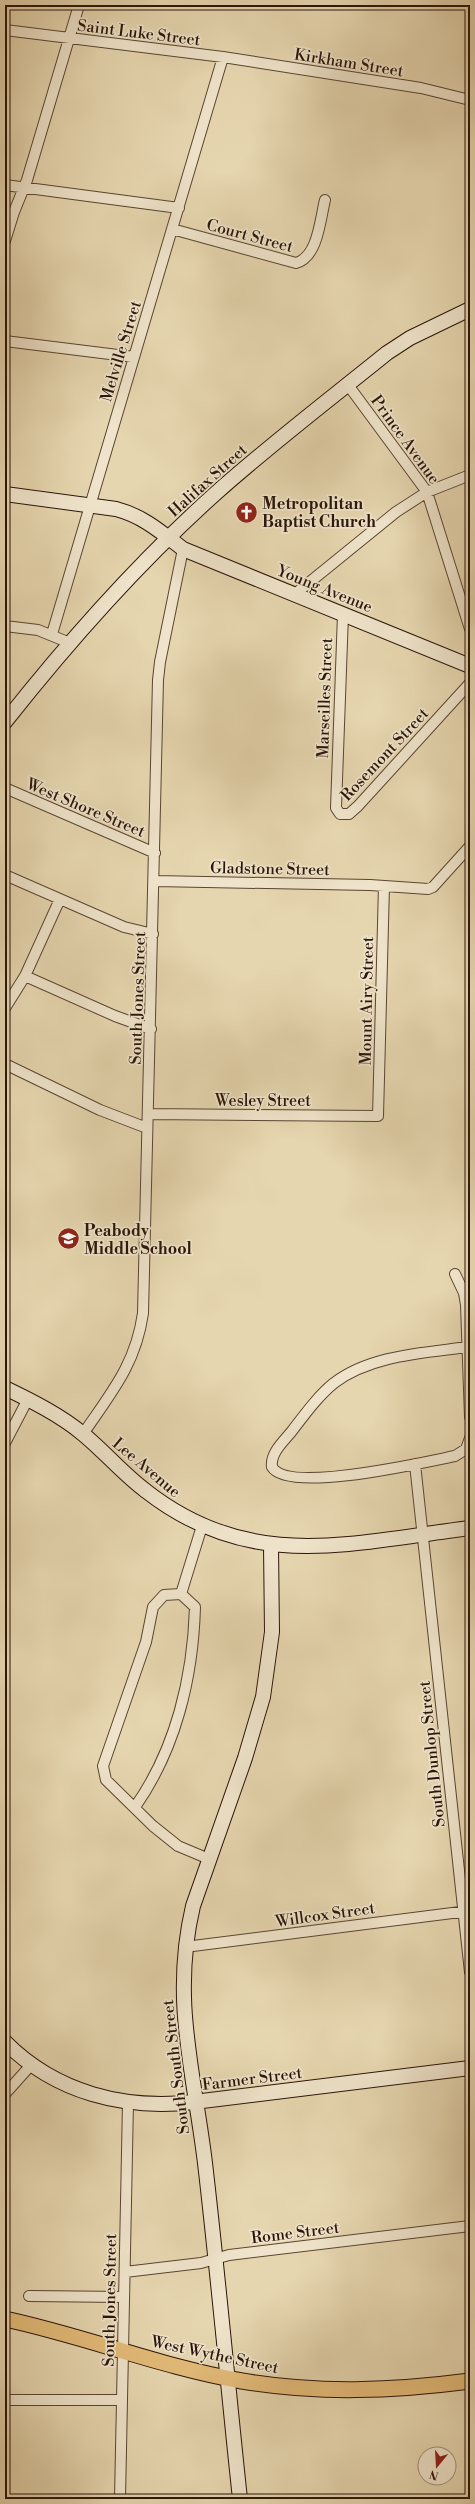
<svg xmlns="http://www.w3.org/2000/svg" width="475" height="2504" viewBox="0 0 475 2504" font-family="'Libre Bodoni',serif">
<rect width="100%" height="100%" fill="#e6d6af"/>
<filter id="stains"><feTurbulence type="fractalNoise" baseFrequency=".005" numOctaves="4"/><feColorMatrix values="0 0 0 0 .2 0 0 0 0 .09 0 0 0 0 .02 0 0 0 .5 -.17"/></filter>
<radialGradient id="worn" r=".72"><stop offset=".6" stop-color="#630" stop-opacity="0"/><stop offset="1" stop-color="#630" stop-opacity=".3"/></radialGradient>
<g fill="none" stroke-linecap="round" stroke-linejoin="round">
<defs>
<path id="street" d="M5 30 223 57 421 88 470 100
M5 185 179 208
M172 229 296 263C318 257 320 220 325 200
M5 241 14 212 27 180 79 5
M5 341 134 357
M348 385 427 492 470 629
M295 594 396 512 427 492 470 475
M343 614 336 808 340 814H349L358 806 470 683
M5 626 38 630 70 643
M52 634 223 57
M5 788 155 853
M5 875 124 927 153 934
M155 881 370 885 428 889 433 887 470 846
M25 976 115 1016 151 1029
M5 1008 25 976 60 899
M5 1064 100 1110 147 1128
M148 1114 378 1116 384 886
M455 1274 464 1293 466 1305 470 1417
M468 1347C424 1353 371 1355 334 1383 318 1396 305 1414 292 1431 284 1441 270 1453 272 1467 288 1494 425 1462 455 1456L466 1449 470 1438
M83 1434C111 1393 136 1364 143 1313L158 680 160 662 183 549
M5 1443 28 1399
M415 1464 470 1972
M202 1526 181 1594 164 1595 153 1607 146 1642 103 1766 106 1780 153 1826 178 1846 209 1859
M135 1807C176 1749 193 1677 195 1607L181 1594
M185 1947 468 1911
M5 2094 31 2065
M125 2272 201 2263 229 2255 470 2226
M29 2296 124 2297
M5 2400H122
M120 2499 128 2103"/>
<path id="secondary" d="M5 494 116 509C143 516 161 532 183 549L470 666
M5 722C69 641 139 562 216 493 271 444 330 399 387 353L410 338 470 309
M5 1388C32 1401 60 1415 83 1434 105 1452 123 1474 146 1491 251 1573 349 1543 470 1528
M5 2042C56 2093 124 2110 194 2102L470 2068
M240 2499C228 2387 218 2275 205 2163 194 2072 171 1999 193 1906L245 1758 263 1697 272 1632 271 1546"/>
<path id="primary" d="M5 2319C85 2336 161 2367 242 2381 318 2394 393 2391 470 2381"/>
</defs>
<!-- street casing -->
<use href="#street" stroke="#5a4532" stroke-width="12"/>
<!-- secondary casing -->
<use href="#secondary" stroke="#2b1509" stroke-width="16"/>
<!-- primary casing -->
<use href="#primary" stroke="#2b1509" stroke-width="17"/>
<!-- street -->
<use href="#street" stroke="#efe4cb" stroke-width="10"/>
<!-- secondary -->
<use href="#secondary" stroke="#efe4cb" stroke-width="14"/>
<!-- primary -->
<use href="#primary" stroke="#e3bb78" stroke-width="15"/>
</g>
<!-- icons -->
<defs>
<symbol id="church-disc" viewBox="-11 -11 22 22"><circle r="9.5" fill="#8f2418" stroke="#efe4cb"/><path d="M-1.2-6h2.4v3.5h3.3v2.4h-3.3V6h-2.4V-.1h-3.3v-2.4h3.3Z" fill="#fff"/></symbol>
<symbol id="school-disc" viewBox="-11 -11 22 22"><circle r="9.5" fill="#8f2418" stroke="#efe4cb"/><path d="M0-5L7-2L0 1L-7-2ZM-4 1L0 2.5L4 1V4Q0 6-4 4Z" fill="#fff"/></symbol>
</defs>
<g fill-rule="evenodd">
<use href="#church-disc" x="234" y="500" width="25" height="25"/>
<use href="#school-disc" x="56" y="1226" width="25" height="25"/>
</g>
<g text-anchor="middle" stroke-width="3.5" stroke-linejoin="round" paint-order="stroke">
<!-- street labels -->
<g font-size="16" fill="#2b1509" stroke="#efe4cb">
<text transform="translate(139 32) rotate(7)" y="6">Saint Luke Street</text>
<text transform="translate(349 62) rotate(9)" y="6">Kirkham Street</text>
<text transform="translate(250 235) rotate(15)" y="6">Court Street</text>
<text transform="translate(120 351) rotate(-73)" y="6">Melville Street</text>
<text transform="translate(406 439) rotate(54)" y="6">Prince Avenue</text>
<text transform="translate(207 480) rotate(-42)" y="6">Halifax Street</text>
<text transform="translate(325 588) rotate(22)" y="6">Young Avenue</text>
<text transform="translate(324 698) rotate(-88)" y="6">Marseilles Street</text>
<text transform="translate(384 754) rotate(-47)" y="6">Rosemont Street</text>
<text transform="translate(86 807) rotate(23)" y="6">West Shore Street</text>
<text transform="translate(270 868) rotate(1)" y="6">Gladstone Street</text>
<text transform="translate(137 998) rotate(-88)" y="6">South Jones Street</text>
<text transform="translate(366 1001) rotate(-89)" y="6">Mount Airy Street</text>
<text x="263" y="1106">Wesley Street</text>
<text transform="translate(147 1467) rotate(40)" y="6">Lee Avenue</text>
<text transform="translate(431 1754) rotate(-96)" y="6">South Dunlop Street</text>
<text transform="translate(325 1914) rotate(-8)" y="6">Willcox Street</text>
<text transform="translate(175 2067) rotate(-97)" y="6">South South Street</text>
<text transform="translate(252 2078) rotate(-7)" y="6">Farmer Street</text>
<text transform="translate(295 2232) rotate(-7)" y="6">Rome Street</text>
<text transform="translate(109 2300) rotate(-89)" y="6">South Jones Street</text>
<text transform="translate(215 2354) rotate(12)" y="6">West Wythe Street</text>
</g>
<!-- poi labels -->
<g font-size="16" font-weight="bold" fill="#2b1509" stroke="#efe4cb" text-anchor="start">
<text x="262" y="509">Metropolitan<tspan x="262" dy="18">Baptist Church</tspan></text>
<text x="84" y="1236">Peabody<tspan x="84" dy="18">Middle School</tspan></text>
</g>
</g>
<!-- margin -->
<rect width="475" height="2504" fill="none" stroke="#e6d6af" stroke-width="20"/>
<rect x="6" y="6" width="463" height="2492" fill="none" stroke="#2b1509" stroke-width="2"/>
<rect x="10" y="10" width="455" height="2484" fill="none" stroke="#2b1509"/>
<!-- north arrow -->
<g transform="translate(437 2466) rotate(198)"><circle r="19" fill="#efe4cb" stroke="#a1917d"/>
<path d="M0-3L7 15L0 10L-7 15Z" fill="#8f2418"/>
<text y="-6" font-size="11" font-weight="bold" text-anchor="middle" fill="#2b1509">N</text>
</g>
<rect width="100%" height="100%" filter="url(#stains)"/>
<rect width="100%" height="100%" fill="url(#worn)"/>
</svg>
